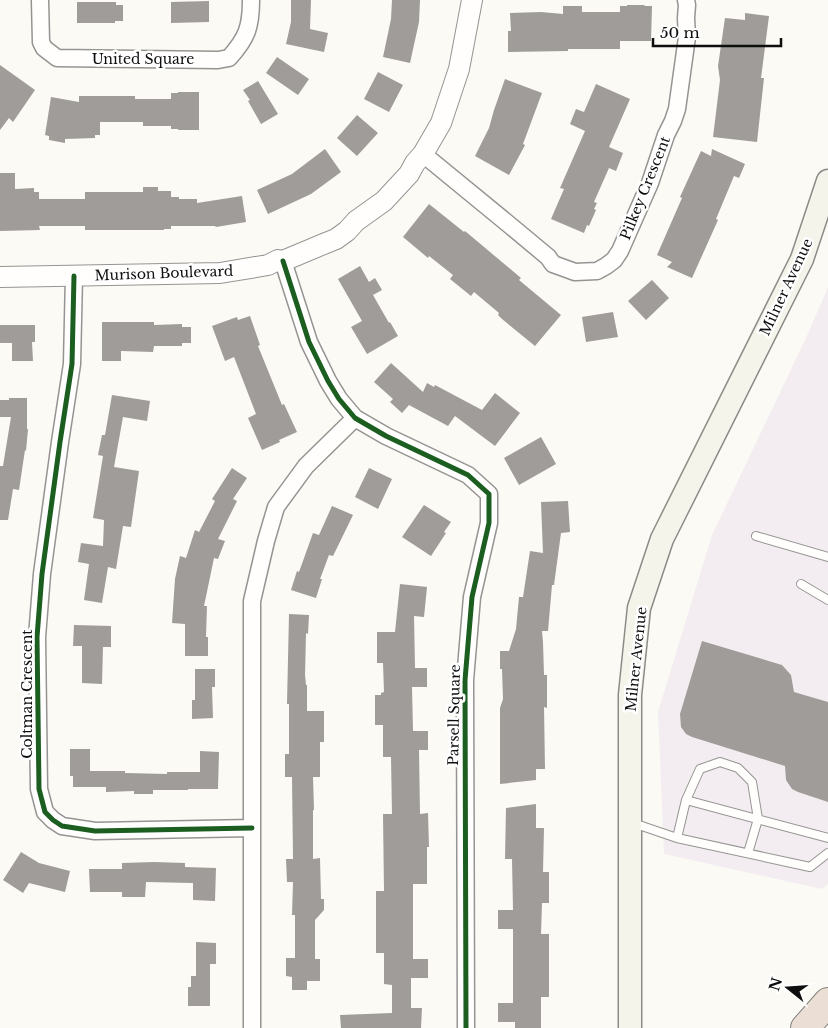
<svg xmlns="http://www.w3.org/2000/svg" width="828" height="1028" viewBox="0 0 828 1028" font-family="'Libre Baskerville',serif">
<rect width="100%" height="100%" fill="#fcfaf4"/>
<!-- industrial -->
<path fill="#f3edf1" d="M828 287V884L822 889 664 854 658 712 712 535 806 338Z"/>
<!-- building -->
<path fill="#9f9c99" d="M291 0H311L310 29 328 33 324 52 286 44 291 22Z
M392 0H420L419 22 410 63 383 57 391 19Z
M209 1V22L171 23V2Z
M77 2H116V5H123V21H115V23H77Z
M627 5H645L644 6H652L651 41H620V49H568V51L508 52V31H511L510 13 541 12 563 14V6H582V12H620V6H627Z
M745 13 769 16 761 78H764L757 142 713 137 720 80 718 66 725 18 745 20Z
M277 57 309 79 298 95 266 73Z
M0 65 35 90 13 122 9 118 0 130Z
M378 72 403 85 389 112 364 99Z
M505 79 542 93 523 144 525 145 509 175 475 156 489 128 494 110Z
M258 81 278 114 261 124 248 101 250 100 243 90Z
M596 84 630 99 609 147 623 153 616 171 609 168 594 202 597 203 594 209 596 210 589 226 587 225 584 233 551 219 564 189 560 188 585 131 570 124 576 109 584 112Z
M178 92H199V130H178V129H171V126H143V122H100V135H95V138L65 139V143L49 140V136L45 135 51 97 79 102V96H135V99H171V93H178Z
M357 115 378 133 357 156 337 138Z
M325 149 341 172 311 194 268 214 257 190 292 174Z
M712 149 745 164 739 178 734 176 716 219 718 220 692 278 667 267 672 262 657 255 682 198 680 197 701 151 711 156Z
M0 173H15V189L34 188V192H39V199H85V192H143V187H158V191H171V197H179V199H197V203L242 196 246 222 216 227 215 226H171V229H164V230H85V226H39L40 230 0 231Z
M429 204 464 232 465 231 521 278 519 280 561 315 535 346 502 319 498 315 499 313 474 292 471 296 450 279 453 275 429 256 428 258 403 237Z
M360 266 369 282 375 278 382 290 373 295 389 323 390 322 398 336 367 354 351 327 362 321 338 279Z
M652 280 669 298 646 320 628 301Z
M613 312 618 337 586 342 582 317Z
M250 316 260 345 258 346 282 405 284 404 297 432 279 440 280 442 262 450 248 418 256 414 234 357 225 361 212 326 237 317 238 320Z
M102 322H154V325L182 324V327H191V343H182V346H154L153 352 121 351V361H102Z
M0 325H35V342H32L33 361H12V343H0Z
M391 363 423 392 427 383 434 387 435 385 482 410 495 393 520 413 495 446 455 416 448 426 409 405 402 413 390 402 393 399 374 382Z
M112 395 150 401 147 421 123 417 114 467 139 471 131 527 123 526 116 569 108 567 102 603 84 600 89 564 78 562 81 543 103 546 104 520 93 518 103 456 98 455 102 435H105Z
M9 398H27V429H28L26 451 25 450 19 490 13 489 8 520H0V466H3L11 417H0V400H9Z
M541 437 556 464 519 485 504 458Z
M232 468 247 478 233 499 237 501 218 539 225 541 218 559 214 558 204 606H207L206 637H208V656H185V624L172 623 175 579 180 556 186 558 195 530 199 532 215 501 212 499Z
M369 468 392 479 378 509 355 497Z
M568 501 570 532 561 533 554 585H552L548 631H542L543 642 544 675H547V708L544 707 545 769H536V780L500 784V708L503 699 502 669H500V651H509L516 629 519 597H523L530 551 543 553 541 502Z
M424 505 451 522 444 532 446 533 431 556 402 537Z
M332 506 353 515 333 556 329 555 320 579H322L316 598 291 590 297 571 299 572 313 533 319 535Z
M400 584 427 587 424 617 414 616 415 668H427V687H412L413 731H428V750H419L420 814 428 813 429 847H427V884H413V959H428V978H411V1008H422L421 1028H341L340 1015 392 1013V985L384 984V953H376V891H384L383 814H392L391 757H383V725H375V695H381V693L384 692 383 663H377V632H395Z
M289 614 309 615 308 634 306 633 305 675 306 685H307V711H324V742H320V777H313L314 810H313V859L320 858 321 899H324V910L315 920V959H320V981H307V990H292V977L286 976V958H295V915H292L293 882H287L286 859H293L292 777H285V754H289V704H287Z
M74 625 111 626V647H103L102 684 82 683V646H73Z
M702 641 782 665 791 675 794 692 828 702V802L798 792 792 789 786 780 785 766 692 737 686 734 681 727 680 714Z
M195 669H215V687H212L213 718 192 719V700H195Z
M70 749H90V771H125V773L167 774V772H200V751L219 752 218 789H188V790H153V794H134V791L106 792V787H73V776H70Z
M536 804V828H544L543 872H549V903H542L541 934H549V997H541V1028H515V1022H498V1003H513V929H498V910H513L512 859H505L506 808Z
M21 852 39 863 70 871 65 892 29 883 23 893 3 880Z
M154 862 185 863V867L216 868 215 901 193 900V883L146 882 145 897H122V892H90L89 869H122V863Z
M196 942 216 943V964H210V1006H188V987H191V976H196Z"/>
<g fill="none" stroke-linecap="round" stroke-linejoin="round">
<defs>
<path id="service" d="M756 536 828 557
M801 584 828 600
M686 800 828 838
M633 823 677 838 810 867 828 853
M677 838 686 800 700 769 720 762 738 768 752 782 758 819 748 853"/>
<path id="minor" d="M40 0 41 42 44 48 57 58 218 60 229 58C247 38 251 27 251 0
M423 154 512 227 548 257 553 264 575 272 597 271 606 266 614 260 620 251 650 183 666 135 673 121 677 109 687 37 686 18 687 5 686 0
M283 261 309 342 328 381 339 399 355 418 386 436 468 475 489 494V523L472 597 465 680 466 1028
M74 276 72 364 60 442 42 574 37 637 39 789 45 812 53 820 62 826 95 831 252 828
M252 1028V601L266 541 276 507 306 466 355 418"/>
<path id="tertiary" d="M0 277 220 273 268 265 278 260 283 261 326 243 336 239 347 231 356 221 384 201 409 174 415 163 423 154 441 123 459 69 472 0"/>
<path id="secondary" d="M630 1028V695L639 608 662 539 802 259 828 181"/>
<path id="motorway" d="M805 1028 828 1002"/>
</defs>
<!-- service casing -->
<use href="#service" stroke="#959492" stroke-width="10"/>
<!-- minor casing -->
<use href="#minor" stroke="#959492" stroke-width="19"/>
<!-- tertiary casing -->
<use href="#tertiary" stroke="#959492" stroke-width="22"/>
<!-- secondary casing -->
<use href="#secondary" stroke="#8c8b88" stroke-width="25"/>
<!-- motorway casing -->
<use href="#motorway" stroke="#82827f" stroke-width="30"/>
<!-- service -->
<use href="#service" stroke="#fffefd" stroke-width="8"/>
<!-- minor -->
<use href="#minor" stroke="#fffefd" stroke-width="16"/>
<!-- tertiary -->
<use href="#tertiary" stroke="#fffefd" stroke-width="20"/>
<!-- secondary -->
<use href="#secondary" stroke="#f5f4ea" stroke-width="22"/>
<!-- motorway -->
<use href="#motorway" stroke="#ebdfd5" stroke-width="28"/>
<defs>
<path id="cycleway" d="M283 261 309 342 328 381 339 399 355 418 386 436 468 475 489 494V523L472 597 465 680 466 1028
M74 276 72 364 60 442 42 574 37 637 39 789 45 812 53 820 62 826 95 831 252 828"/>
</defs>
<!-- cycleway casing -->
<use href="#cycleway" stroke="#fff" stroke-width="8"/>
<!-- cycleway -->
<use href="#cycleway" stroke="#1b5e20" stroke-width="5"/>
</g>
<g text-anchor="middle" stroke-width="5" stroke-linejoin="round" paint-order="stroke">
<!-- street labels -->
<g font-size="14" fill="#0e0e0e" stroke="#fff">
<text x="143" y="64">United Square</text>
<text transform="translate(645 188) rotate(-68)" y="5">Pilkey Crescent</text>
<text transform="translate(164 273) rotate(-2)" y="5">Murison Boulevard</text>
<text transform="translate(786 287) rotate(-65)" y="5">Milner Avenue</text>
<text transform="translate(636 659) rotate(-84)" y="5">Milner Avenue</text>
<text transform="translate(27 694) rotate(-90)" y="5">Coltman Crescent</text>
<text transform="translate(454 715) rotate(-89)" y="5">Parsell Square</text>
</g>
</g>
<!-- north arrow -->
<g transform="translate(788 988) rotate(287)" stroke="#ffffff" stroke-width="4" paint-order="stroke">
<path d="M0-4L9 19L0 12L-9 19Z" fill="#0e0e0e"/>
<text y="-8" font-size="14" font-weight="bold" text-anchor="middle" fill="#0e0e0e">N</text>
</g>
<!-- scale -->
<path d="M653 38v8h128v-8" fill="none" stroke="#0e0e0e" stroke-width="2.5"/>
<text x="660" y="38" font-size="15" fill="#0e0e0e" stroke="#ffffff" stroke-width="4" paint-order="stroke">50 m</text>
</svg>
